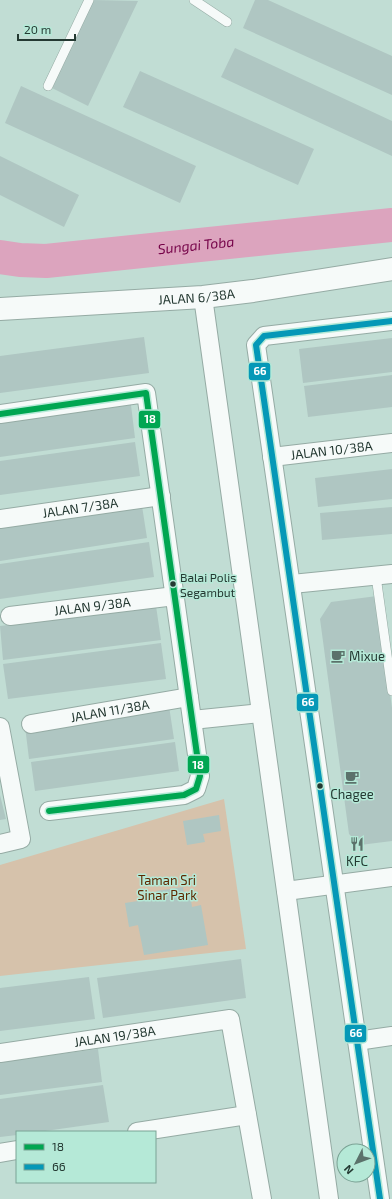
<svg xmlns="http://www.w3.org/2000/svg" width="392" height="1199" viewBox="0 0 392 1199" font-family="'Exo 2',sans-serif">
<rect width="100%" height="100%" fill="#c1ddd4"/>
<!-- green -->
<path fill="#d6c2ab" d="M224 799 246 949 0 976V865Z"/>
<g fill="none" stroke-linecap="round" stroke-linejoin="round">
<!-- river -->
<path stroke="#dca4be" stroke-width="34" id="s1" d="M0 257 20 260 46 261 392 225"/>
</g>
<!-- building -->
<path fill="#afc6c2" d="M93 0 138 1 88 106 52 88Z
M255 0H268L392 56V95L243 28Z
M235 48 392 121V156L221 77Z
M140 71 314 149 298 185 123 107Z
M21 86 196 166 180 203 5 123Z
M0 156 79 195 64 227 0 195Z
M144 337 149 373 0 393V356Z
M392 338V372L303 383 299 349Z
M392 375V407L308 417 304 386Z
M131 405 135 438 0 457V423Z
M135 442 140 476 0 495V461Z
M392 469V499L318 507 315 478Z
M142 506 147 538 0 561V528Z
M392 507V534L322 540 320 513Z
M149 542 154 577 0 599V564Z
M377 596 392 708V841L360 845 349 834 320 619 331 602Z
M156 606 161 640 3 660 0 626Z
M161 643 166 679 8 699 3 664Z
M169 706 174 739 29 759 25 726Z
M175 742 179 771 35 791 31 762Z
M0 795 6 819 0 820Z
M219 815 221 831 203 834 205 842 187 845 183 821Z
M183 887 184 894 190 893 192 907 201 905 208 945 144 955 138 925 129 927 125 903 157 898 156 891Z
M241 959 246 998 103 1018 97 978Z
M89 977 95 1019 0 1031V988Z
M98 1049 102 1082 0 1095V1062Z
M103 1085 109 1122 38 1132H17V1135L0 1137V1099Z"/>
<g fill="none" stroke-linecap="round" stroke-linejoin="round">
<defs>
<path id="service" d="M194 0 227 22
M48 86 89 0
M376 576 392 691"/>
<g id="minor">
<path d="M203 297 329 1199"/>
<path d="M0 414 146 393 200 776 196 789 184 795 49 811"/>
<path id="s2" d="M272 457 392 443"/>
<path id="s3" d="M0 519 161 496"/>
<path d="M292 584 392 574"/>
<path id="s4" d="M10 616 175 596"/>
<path d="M192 720 261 713"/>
<path id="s5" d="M31 724 189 697"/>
<path d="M0 727 21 839 0 844"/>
<path d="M286 891 392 877"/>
<path d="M357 1041 392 1036"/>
<path id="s6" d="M0 1053 230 1019 262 1199"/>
<path d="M137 1132 247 1115"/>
<path d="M0 1153 17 1150"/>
<path d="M380 1199 256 345 264 336 392 321"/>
</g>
<g id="tertiary">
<path id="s7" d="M0 309 203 297 253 291 392 269"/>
</g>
</defs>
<!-- service casing -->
<use href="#service" stroke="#95aba4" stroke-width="10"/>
<!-- minor casing -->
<use href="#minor" stroke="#95aba4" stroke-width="20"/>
<!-- tertiary casing -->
<use href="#tertiary" stroke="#95aba4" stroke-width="24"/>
<!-- service -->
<use href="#service" stroke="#f6faf9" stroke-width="9"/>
<!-- minor -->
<use href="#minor" stroke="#f6faf9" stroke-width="18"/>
<!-- tertiary -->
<use href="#tertiary" stroke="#f6faf9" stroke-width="22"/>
<defs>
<path id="bus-1" d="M0 414 146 393 200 776 196 789 184 795 49 811"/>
<path id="bus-2" d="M380 1199 256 345 264 336 392 321"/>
</defs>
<!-- bus-1 casing -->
<use href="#bus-1" stroke="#b5e9d7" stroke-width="9"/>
<!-- bus-2 casing -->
<use href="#bus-2" stroke="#b5e9d7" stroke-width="9"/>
<!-- bus-1 -->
<use href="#bus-1" stroke="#00a651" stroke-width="6"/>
<!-- bus-2 -->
<use href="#bus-2" stroke="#0598b7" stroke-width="6"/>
</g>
<!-- icons -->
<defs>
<symbol id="cafe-bare" viewBox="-9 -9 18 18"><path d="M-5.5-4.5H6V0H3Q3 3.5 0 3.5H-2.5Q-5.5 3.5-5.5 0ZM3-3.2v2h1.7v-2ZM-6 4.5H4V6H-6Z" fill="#5b726b" stroke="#b5e9d7" stroke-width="2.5" paint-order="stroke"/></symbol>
<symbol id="restaurant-bare" viewBox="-9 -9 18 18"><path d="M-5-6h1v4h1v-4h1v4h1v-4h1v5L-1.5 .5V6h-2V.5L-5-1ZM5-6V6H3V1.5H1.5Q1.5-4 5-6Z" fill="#5b726b" stroke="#b5e9d7" stroke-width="2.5" paint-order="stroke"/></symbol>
</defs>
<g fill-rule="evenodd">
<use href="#cafe-bare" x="328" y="646" width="20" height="20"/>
<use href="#cafe-bare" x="342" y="767" width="20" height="20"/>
<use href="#restaurant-bare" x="347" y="834" width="20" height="20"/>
</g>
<!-- markers -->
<g fill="#243932" stroke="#b5e9d7" stroke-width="1.5">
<circle cx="173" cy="584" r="3.5"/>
<circle cx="320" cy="786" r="3.5"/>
</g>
<g text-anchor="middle" stroke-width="3" stroke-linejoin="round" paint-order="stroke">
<!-- bus labels -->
<g font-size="12" fill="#243932" stroke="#b5e9d7" text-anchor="start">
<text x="180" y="582">Balai Polis<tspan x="180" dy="15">Segambut</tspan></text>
</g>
<!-- street labels -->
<g font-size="13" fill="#243932" stroke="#b5e9d7">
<text dy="5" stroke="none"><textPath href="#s7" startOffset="197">JALAN 6/38A</textPath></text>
<text dy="5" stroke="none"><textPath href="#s2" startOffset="60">JALAN 10/38A</textPath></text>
<text dy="5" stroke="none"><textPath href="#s3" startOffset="81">JALAN 7/38A</textPath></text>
<text dy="5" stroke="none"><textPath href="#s4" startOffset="83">JALAN 9/38A</textPath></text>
<text dy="5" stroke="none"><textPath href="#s5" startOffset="80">JALAN 11/38A</textPath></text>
<text dy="5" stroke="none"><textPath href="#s6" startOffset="116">JALAN 19/38A</textPath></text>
</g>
<!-- poi labels -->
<g font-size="13" fill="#243932" stroke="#b5e9d7">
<text x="349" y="661" text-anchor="start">Mixue</text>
<text x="352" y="799">Chagee</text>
<text x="357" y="866">KFC</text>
</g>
<!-- park labels -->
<g font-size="13" fill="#5e2900" stroke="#b5e9d7">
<text x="167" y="885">Taman Sri<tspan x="167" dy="15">Sinar Park</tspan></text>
</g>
<!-- water labels -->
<g font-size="14" font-style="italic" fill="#740147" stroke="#b5e9d7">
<text dy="5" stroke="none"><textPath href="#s1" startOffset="197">Sungai Toba</textPath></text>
</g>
</g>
<g stroke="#b5e9d7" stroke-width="1.5">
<rect x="248" y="362" width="23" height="19" rx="4" fill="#0598b7"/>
<rect x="138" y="410" width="23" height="19" rx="4" fill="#00a651"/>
<rect x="296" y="693" width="23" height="19" rx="4" fill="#0598b7"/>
<rect x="187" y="755" width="23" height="19" rx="4" fill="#00a651"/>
<rect x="344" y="1024" width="23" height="19" rx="4" fill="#0598b7"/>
</g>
<g font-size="11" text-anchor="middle" font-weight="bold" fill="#fff">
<text x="260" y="375">66</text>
<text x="150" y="423">18</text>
<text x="308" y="706">66</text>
<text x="198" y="769">18</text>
<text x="356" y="1037">66</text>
</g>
<!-- legend -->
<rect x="16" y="1131" width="140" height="52" fill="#b5e9d7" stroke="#7ba395"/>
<rect x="24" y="1144" width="20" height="6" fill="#00a651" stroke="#7ba395"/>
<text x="52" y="1151" font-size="12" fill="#243932">18</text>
<rect x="24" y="1164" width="20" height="6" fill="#0598b7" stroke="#7ba395"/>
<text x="52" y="1171" font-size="12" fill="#243932">66</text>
<!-- north arrow -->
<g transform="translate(356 1163) rotate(228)"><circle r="19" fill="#b5e9d7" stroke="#7ba395"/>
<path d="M0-3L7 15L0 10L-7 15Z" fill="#5b726b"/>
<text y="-6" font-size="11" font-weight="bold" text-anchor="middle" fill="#243932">N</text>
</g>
<!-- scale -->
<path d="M18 34v6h57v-6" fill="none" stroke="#243932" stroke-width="2"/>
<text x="24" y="34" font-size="12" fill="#243932" stroke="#b5e9d7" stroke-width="3" paint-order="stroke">20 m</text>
</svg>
